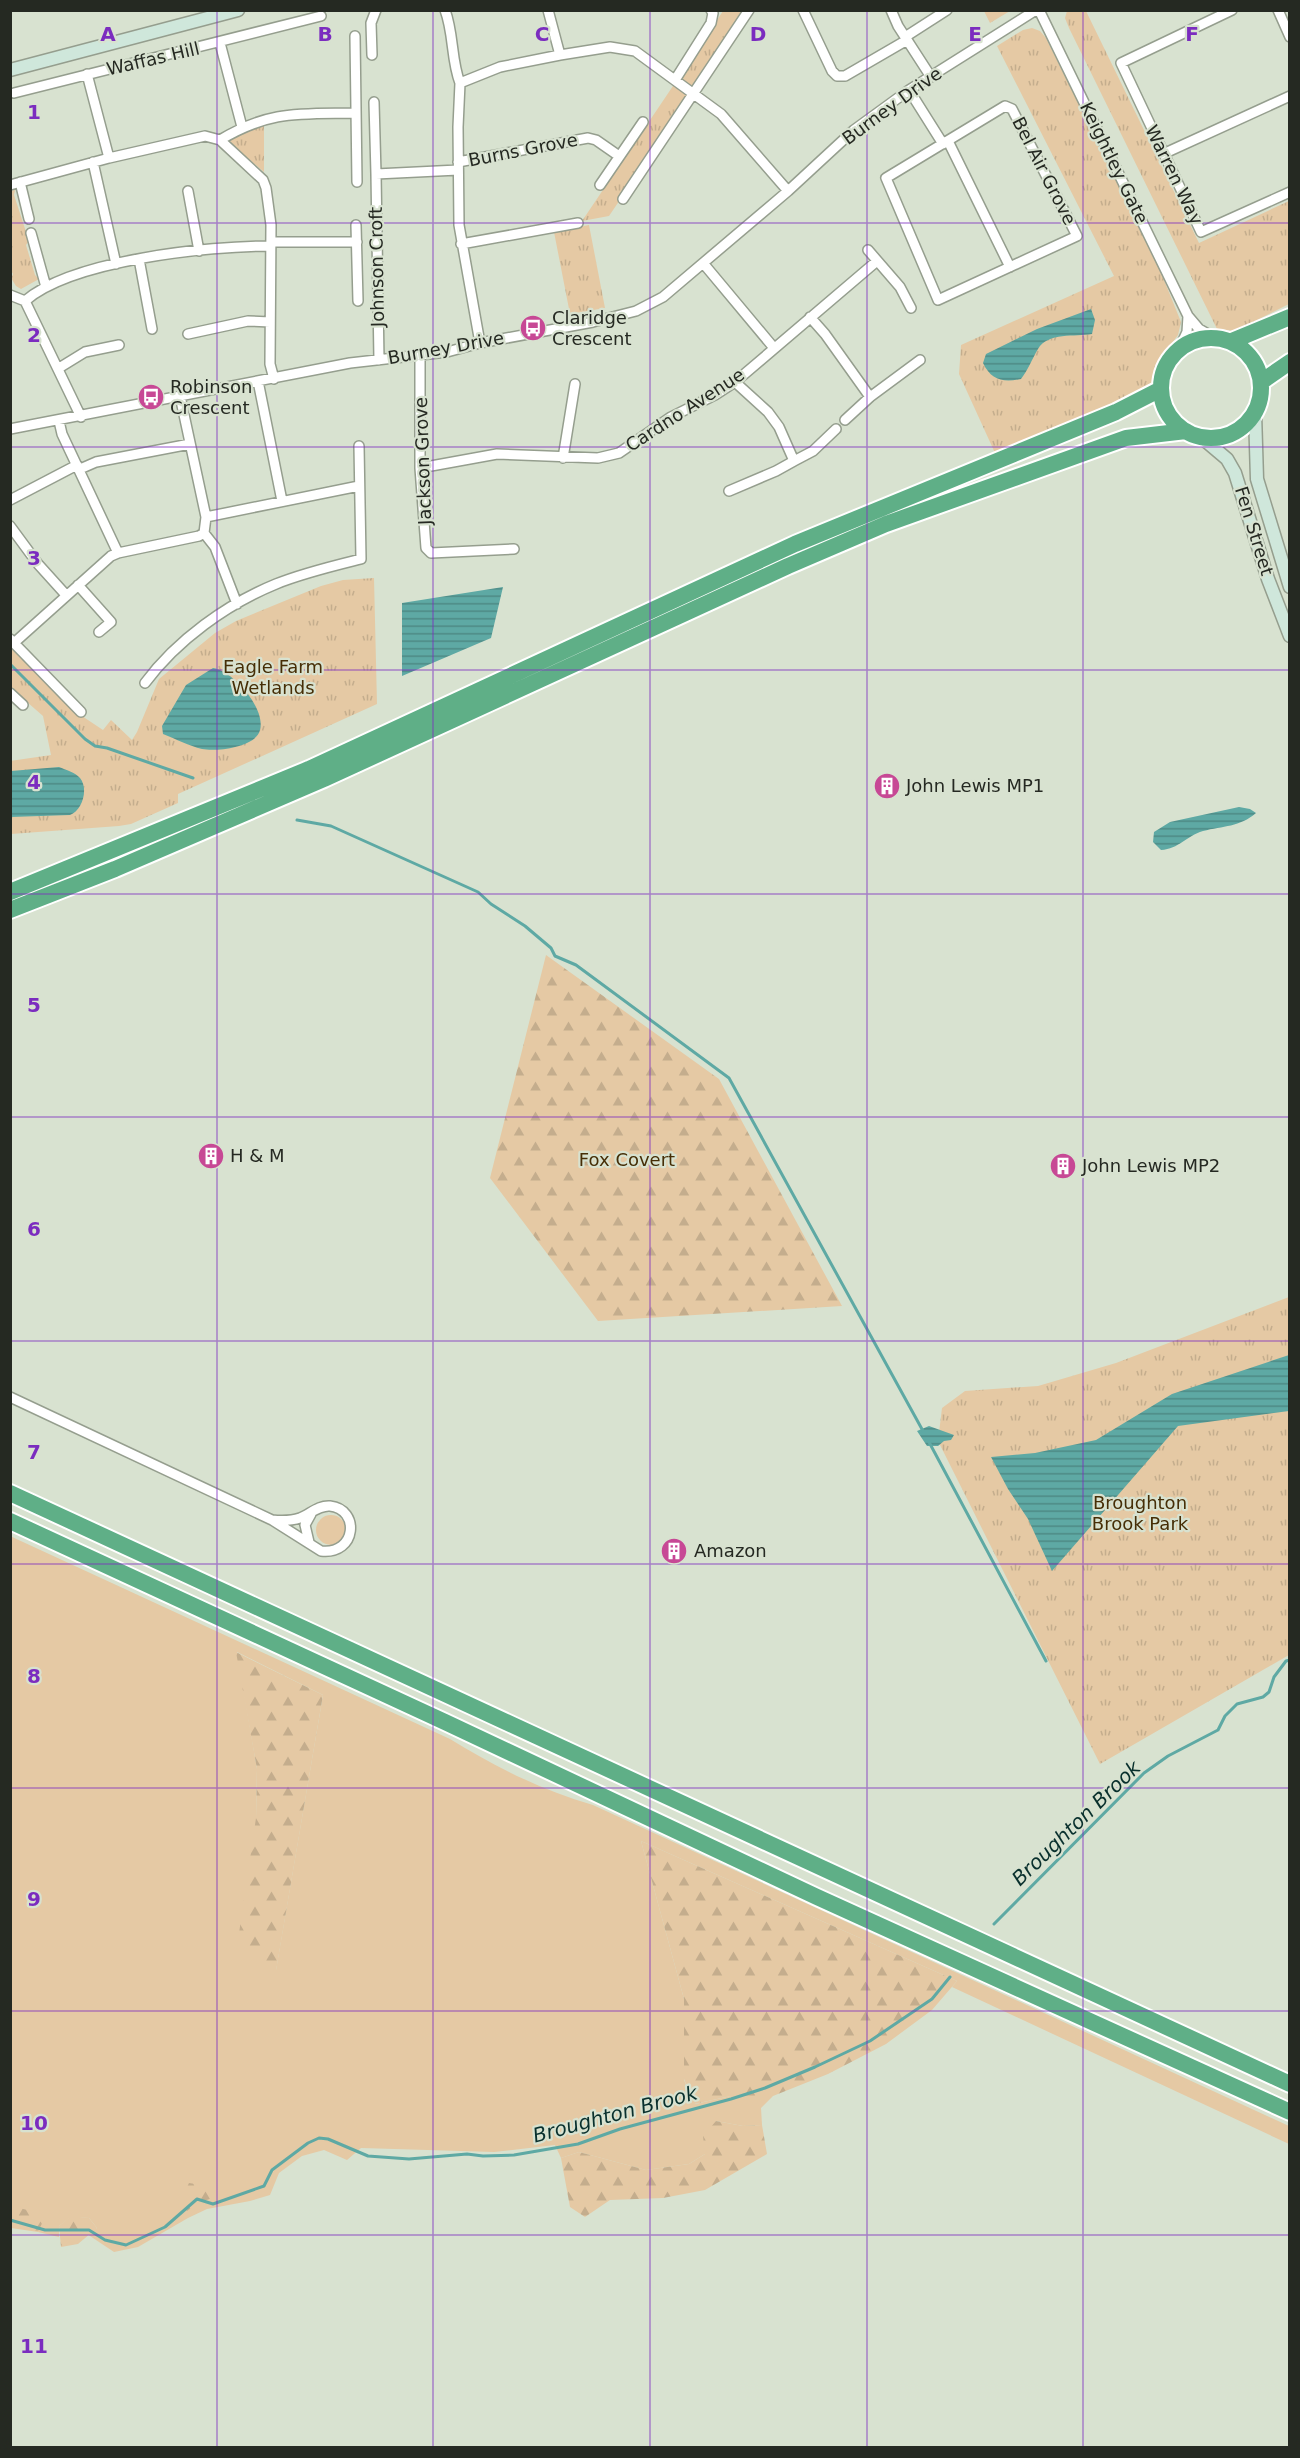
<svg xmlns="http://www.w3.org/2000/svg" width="1300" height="2458" viewBox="0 0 1300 2458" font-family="'DejaVu Sans',sans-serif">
<defs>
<pattern id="forest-firs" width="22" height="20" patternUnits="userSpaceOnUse" patternTransform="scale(1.5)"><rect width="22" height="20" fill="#e5c9a4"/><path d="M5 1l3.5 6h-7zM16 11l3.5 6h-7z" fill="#c4ad8d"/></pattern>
<pattern id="park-tufts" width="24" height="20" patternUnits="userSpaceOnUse" patternTransform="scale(1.5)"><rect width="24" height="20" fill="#e5c9a4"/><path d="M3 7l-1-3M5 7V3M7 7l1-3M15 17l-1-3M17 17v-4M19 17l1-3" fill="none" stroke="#c4ad8d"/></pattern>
<pattern id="water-rules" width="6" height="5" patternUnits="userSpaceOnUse" patternTransform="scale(1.5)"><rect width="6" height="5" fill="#5ea9a4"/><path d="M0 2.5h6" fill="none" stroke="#4d8a85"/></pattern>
</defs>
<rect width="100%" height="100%" fill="#d8e2d0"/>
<!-- grass -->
<path fill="#e5c9a4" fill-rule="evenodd" d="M316 1530a15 15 0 1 1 30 0a15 15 0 1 1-30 0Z
M10 1536 450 1739C496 1767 541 1790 593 1805L1289 2126V2144L952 1987 957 1981 641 1841 684 1999V2080L695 2104 731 2096H773L761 2108 762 2125 743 2126 716 2121 705 2154 689 2164 646 2170 579 2152 561 2158 555 2145 494 2152 361 2148 347 2160 324 2150 302 2156 279 2173 270 2195 250 2201 207 2209 188 2218 138 2247 114 2252 87 2234 97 2228 89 2218 71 2217 59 2226V2237L38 2232 43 2219 10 2207ZM237 1652 323 1695 276 1970 256 1818 257 1769Z"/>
<!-- forest -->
<path fill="url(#forest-firs)" d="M546 955 719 1079 842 1306 598 1321 490 1178Z
M236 1652 323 1695 276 1971 238 1940 256 1818 257 1769Z
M641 1841 957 1981 932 2010 886 2044 828 2074 773 2096H731L694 2104 684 2079V1999Z
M716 2121 743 2126 762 2125 767 2154 705 2190 663 2198 610 2200 585 2217 570 2207 561 2158 579 2152 646 2170 689 2164 705 2154 703 2136Z
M189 2183 202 2185 221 2195 198 2203 187 2211 176 2210Z
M10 2206 32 2211 44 2219 38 2232 11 2228Z
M71 2216 89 2218 97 2228 78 2244 61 2247 59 2226Z"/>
<!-- park -->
<path fill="url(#park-tufts)" d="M723 11H747L694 90 678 79Z
M984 11H1010L990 23Z
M1067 11H1086L1199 243 1289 201V304L1235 331 1217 329 1069 28 1065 18Z
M1032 28 1040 31 1046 38 1156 260 1181 322 1178 335 1159 361 1153 389 995 453 959 374 961 345 1114 276 997 46 1023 30Z
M675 83 692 94 609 216 582 221Z
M264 124V172L227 141Z
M15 190 14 195 29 241 26 245 35 275 39 279 21 289 16 286 11 278 13 274 10 269V191Z
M589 225 605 308 570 314 554 232Z
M374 578 377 704 178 794V803L131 824 119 826 11 834 10 761 51 755 43 716 11 688V647L85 718 103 730 111 720 132 740 137 732 159 679 215 633 236 621 321 586 343 580Z
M1289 1297V1655L1100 1764 938 1441 942 1408 965 1391 1038 1386 1116 1363Z"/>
<!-- water -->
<path fill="url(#water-rules)" d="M1091 309 1095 320 1092 334C1075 337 1048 332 1038 349 1032 359 1028 370 1021 379 1003 383 991 380 983 363L986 354 1037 329Z
M503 587 491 638 402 676V603Z
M213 668C233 671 266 708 260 730 256 747 217 752 202 749 189 746 176 739 163 734L162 726 186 685Z
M59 767C66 770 75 772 80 778 89 789 82 811 70 815L11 817V771Z
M1239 807 1250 809 1256 813C1240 827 1223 826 1203 831 1186 836 1179 849 1161 850L1153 842 1154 832 1170 822Z
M1289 1355V1411L1178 1426 1052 1571 1028 1519 1008 1489 991 1457 1035 1453 1096 1440 1172 1394Z
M929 1426 954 1435 951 1440 944 1441 938 1446H927L917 1431Z"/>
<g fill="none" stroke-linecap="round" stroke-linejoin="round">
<!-- stream -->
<path stroke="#5ea9a4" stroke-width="3" d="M10 664 85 739 95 746 107 748 193 778
M297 820 331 826 478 892 491 904 525 926 551 948 555 956 576 965 729 1078 923 1431
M929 1442 1046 1661
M994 1924 1144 1773 1168 1756 1218 1730 1225 1716 1237 1704 1263 1697 1269 1692 1274 1677 1286 1661 1290 1660
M10 2220 45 2230H89L105 2240 126 2245 165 2227 197 2199 213 2204 264 2186 272 2170 308 2143 319 2138 328 2139 368 2156 409 2159 467 2154 483 2156 514 2155 578 2144 620 2129 731 2099 765 2088 815 2067 870 2041 932 1999 950 1977"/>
<defs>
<path id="street" d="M445 10C454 34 451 60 460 83
M548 10 560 55
M803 10 832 71 837 76H845L907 40
M891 10 898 26 931 77
M1039 10 1188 316 1199 329 1213 337
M1232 10 1121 63 1201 232 1290 192
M1278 10 1290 37
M355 36 357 182
M905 37 947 10
M220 43 242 127
M372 55 371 23 376 10
M87 74 109 158
M675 80 711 23 713 13 711 10
M909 90 943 144
M14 93 321 16
M374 102 376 174
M1005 106 1012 109 1077 236 938 300 886 178Z
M220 140C270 110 299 114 355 113
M948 141 1010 267
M1163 154 1290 96
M93 162 116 264
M458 162 588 138 596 140 619 156
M20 182 29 219
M10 185 109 158 205 136 220 140 263 180 266 188 271 225 270 364 274 379
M600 185 643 122
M188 191 199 251
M623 199 749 10
M356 225 358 301
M31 233 46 287
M271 242H357
M461 244 578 223
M868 250 900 287 911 308
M139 259 152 329
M703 263 774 348
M10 295 25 301 81 417
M25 301C72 260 209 246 271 246
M810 317 825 334 870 397
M188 334 248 321 270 322
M480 343 459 225 458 127 460 83 500 67 560 55 610 47 635 51 721 114 788 191
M1179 349 1187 332 1188 316
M420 355V468L426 548 431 553 514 549
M379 360 376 174 458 170
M59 368 85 352 119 345
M258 381 282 501
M735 382 768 412 779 427 794 461 813 451 836 429
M845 420 870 397 920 360
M59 421 62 434 118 553
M10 429 350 363 447 352 480 343 593 322 636 311 663 297 788 191 854 130 909 90 1036 10
M563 458 575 384
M420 468 497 454 598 458 619 453 671 417 715 395 735 382 877 261
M80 469 96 462 190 444
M729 491 776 471 794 461
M10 500 77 465
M206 517 359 486
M10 526 38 564 66 595
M204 533 215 547 237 604
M78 585 111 622 99 632
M10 639 81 712
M15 642 111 556 118 553 199 536 204 533 206 517 180 396
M145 683C177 640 227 604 276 584 303 573 333 566 361 559L359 446
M10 693 23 705
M10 1397 272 1520 321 1551C357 1555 360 1509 330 1506 319 1505 310 1514 300 1518 291 1521 282 1521 272 1520
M309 1542 305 1525 311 1514"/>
<path id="secondary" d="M10 70 238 10
M1255 413 1257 479 1290 587
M1201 437 1227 459 1235 473 1268 579 1290 636"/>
<path id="highway" d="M1161 388a50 50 0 1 1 100 0a50 50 0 1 1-100 0Z
M1232 341 1290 317
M1261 382 1290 362
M10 892 309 769 795 544 1116 412 1161 389
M10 910 115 869 324 779 788 566 886 524 1126 438 1186 431
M10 1493 1290 2084
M10 1521 445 1722 817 1897 1290 2112"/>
</defs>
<!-- street casing -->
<use href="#street" stroke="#959e8e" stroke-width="12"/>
<!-- secondary casing -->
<use href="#secondary" stroke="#959e8e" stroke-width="15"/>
<!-- highway casing -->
<use href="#highway" stroke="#fff" stroke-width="20"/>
<!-- street -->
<use href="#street" stroke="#fff" stroke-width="9"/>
<!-- secondary -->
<use href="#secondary" stroke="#cfe7db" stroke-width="12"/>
<!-- highway -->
<use href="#highway" stroke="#5faf87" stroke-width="16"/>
</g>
<!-- grid -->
<path fill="none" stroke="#7b2cbf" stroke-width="1.5" stroke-opacity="0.55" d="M217 10V2448M433 10V2448M650 10V2448M867 10V2448M1083 10V2448M10 223H1290M10 447H1290M10 670H1290M10 894H1290M10 1117H1290M10 1341H1290M10 1564H1290M10 1788H1290M10 2011H1290M10 2235H1290"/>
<!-- icons -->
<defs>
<symbol id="bus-disc" viewBox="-11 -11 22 22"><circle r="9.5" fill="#c74895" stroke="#d8e2d0"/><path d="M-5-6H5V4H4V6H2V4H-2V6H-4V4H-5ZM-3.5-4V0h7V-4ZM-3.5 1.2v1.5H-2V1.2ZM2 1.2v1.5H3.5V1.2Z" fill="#fff"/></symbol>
<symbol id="building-disc" viewBox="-11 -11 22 22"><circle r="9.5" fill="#c74895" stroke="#d8e2d0"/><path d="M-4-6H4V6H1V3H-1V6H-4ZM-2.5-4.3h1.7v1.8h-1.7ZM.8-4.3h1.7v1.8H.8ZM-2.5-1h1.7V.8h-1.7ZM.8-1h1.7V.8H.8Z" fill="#fff"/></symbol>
</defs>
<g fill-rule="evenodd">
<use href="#bus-disc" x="518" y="313" width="30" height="30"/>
<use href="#bus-disc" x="136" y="382" width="30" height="30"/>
<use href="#building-disc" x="872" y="771" width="30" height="30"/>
<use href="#building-disc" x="196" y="1141" width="30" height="30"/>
<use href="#building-disc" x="1048" y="1151" width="30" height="30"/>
<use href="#building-disc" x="659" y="1536" width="30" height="30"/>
</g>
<g text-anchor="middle" stroke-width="4.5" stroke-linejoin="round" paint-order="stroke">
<!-- street labels -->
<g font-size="18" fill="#252922" stroke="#d8e2d0">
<text transform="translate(153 59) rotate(-13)" y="6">Waffas Hill</text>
<text transform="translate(892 106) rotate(-36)" y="6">Burney Drive</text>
<text transform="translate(523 150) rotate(-11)" y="6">Burns Grove</text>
<text transform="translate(1114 163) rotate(64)" y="6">Keightley Gate</text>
<text transform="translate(1044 171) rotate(63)" y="6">Bel Air Grove</text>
<text transform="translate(1174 175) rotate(64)" y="6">Warren Way</text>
<text transform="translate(377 267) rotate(-91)" y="6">Johnson Croft</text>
<text transform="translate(446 348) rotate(-10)" y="6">Burney Drive</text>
<text transform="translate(685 410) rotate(-33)" y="6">Cardno Avenue</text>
<text transform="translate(423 461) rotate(-92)" y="6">Jackson Grove</text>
<text transform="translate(1254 531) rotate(73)" y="6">Fen Street</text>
</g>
<!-- poi labels -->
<g font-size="18" fill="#252922" stroke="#d8e2d0" text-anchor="start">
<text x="552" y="324">Claridge<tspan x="552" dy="21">Crescent</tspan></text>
<text x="170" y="393">Robinson<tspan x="170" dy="21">Crescent</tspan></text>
<text x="906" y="792">John Lewis MP1</text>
<text x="230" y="1162">H &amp; M</text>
<text x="1082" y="1172">John Lewis MP2</text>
<text x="694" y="1557">Amazon</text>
</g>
<!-- park labels -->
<g font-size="18" fill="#462e06" stroke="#d8e2d0">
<text x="273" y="673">Eagle Farm<tspan x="273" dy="21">Wetlands</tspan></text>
<text x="627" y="1166">Fox Covert</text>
<text x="1140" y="1509">Broughton<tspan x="1140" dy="21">Brook Park</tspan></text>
</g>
<!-- water labels -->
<g font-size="20" font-style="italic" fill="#09302d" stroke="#d8e2d0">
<text transform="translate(1076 1823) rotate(-44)" y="7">Broughton Brook</text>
<text transform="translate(615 2114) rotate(-15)" y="7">Broughton Brook</text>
</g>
</g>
<g font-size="20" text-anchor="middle" font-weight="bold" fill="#7b2cbf" stroke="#d8e2d0" stroke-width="4.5" stroke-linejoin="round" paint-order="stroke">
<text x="108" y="41">A</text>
<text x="325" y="41">B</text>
<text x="542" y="41">C</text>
<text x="758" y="41">D</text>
<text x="975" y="41">E</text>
<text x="1192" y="41">F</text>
<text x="34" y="119">1</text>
<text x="34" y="342">2</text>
<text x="34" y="565">3</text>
<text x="34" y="789">4</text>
<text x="34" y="1012">5</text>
<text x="34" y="1236">6</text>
<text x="34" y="1459">7</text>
<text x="34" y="1683">8</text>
<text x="34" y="1906">9</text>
<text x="34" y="2130">10</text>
<text x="34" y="2353">11</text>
</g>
<!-- border -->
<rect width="1300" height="2458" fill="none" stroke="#252922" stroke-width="24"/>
</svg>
